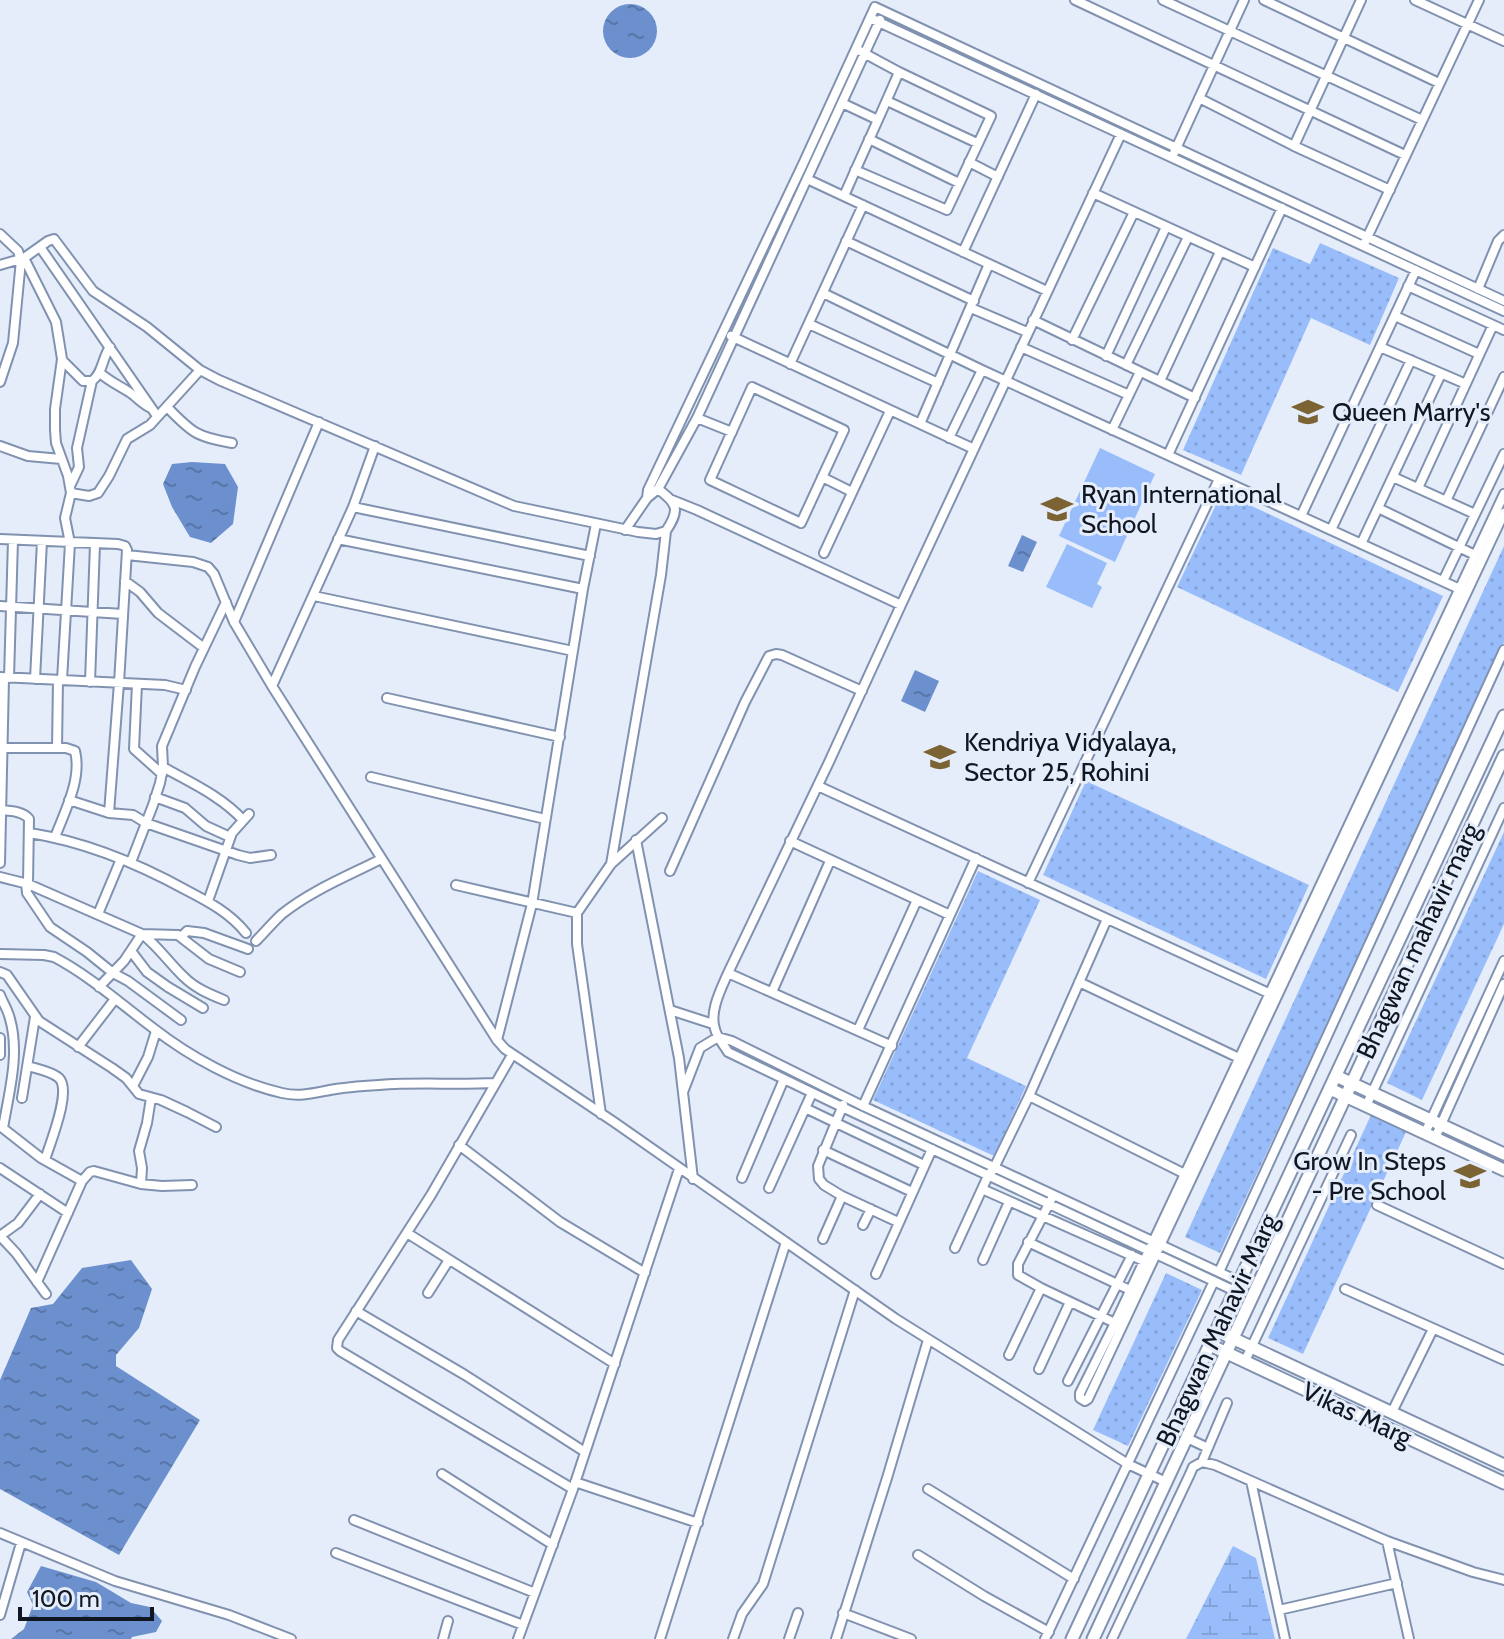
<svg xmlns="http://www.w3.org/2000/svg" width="1504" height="1639" viewBox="0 0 1504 1639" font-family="Cabin,sans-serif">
<defs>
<pattern id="wetland-marsh" width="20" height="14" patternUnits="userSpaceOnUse" patternTransform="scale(2)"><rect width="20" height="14" fill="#99bdfb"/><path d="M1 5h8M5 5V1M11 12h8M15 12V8" fill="none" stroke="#83a2d7"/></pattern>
<pattern id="park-dots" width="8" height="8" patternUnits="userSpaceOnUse" patternTransform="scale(2)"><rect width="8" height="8" fill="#99bdfb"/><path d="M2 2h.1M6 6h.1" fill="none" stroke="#83a2d7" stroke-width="1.8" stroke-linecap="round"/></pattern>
<pattern id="water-ripples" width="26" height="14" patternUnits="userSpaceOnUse" patternTransform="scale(2)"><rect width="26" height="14" fill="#6c90ce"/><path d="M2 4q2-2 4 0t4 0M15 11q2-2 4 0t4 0" fill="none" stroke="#5775a7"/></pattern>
</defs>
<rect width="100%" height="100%" fill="#e5edfa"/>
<!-- green -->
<path fill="#99bdfb" d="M1100 448 1155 474 1115 562 1059 536Z
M1067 544 1107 563 1097 584 1102 587 1092 608 1046 587Z"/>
<!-- wetland -->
<path fill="url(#wetland-marsh)" d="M1233 1546 1256 1558 1275 1639H1186Z"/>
<!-- park -->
<path fill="url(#park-dots)" d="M1320 243 1399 278 1370 345 1311 318 1241 475 1183 450 1273 248 1310 264Z
M1222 492 1443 596 1398 692 1177 587Z
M1504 546V642L1220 1253 1185 1237Z
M1086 781 1309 885 1266 979 1043 875Z
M1504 832V924L1422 1100 1387 1083Z
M978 871 1040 900 967 1058 1026 1086 994 1156 873 1100Z
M1371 1115 1406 1132 1303 1354 1268 1338Z
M1166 1273 1202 1290 1128 1446 1093 1430Z"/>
<!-- water -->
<path fill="url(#water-ripples)" d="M603 31a27 27 0 1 1 54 0a27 27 0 1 1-54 0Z
M192 462 225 464 238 487 233 524 211 543 190 537 172 507 163 484 172 464Z
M1022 535 1037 542 1023 572 1008 566Z
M915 670 939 681 925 712 901 701Z
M131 1260 152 1289 139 1328 116 1355V1366L200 1420 119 1555 0 1489V1380L31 1308 53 1304 82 1268Z
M41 1566 96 1582 131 1603 150 1607 162 1621 156 1632 132 1637 131 1639H11L24 1629 33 1605 27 1592Z"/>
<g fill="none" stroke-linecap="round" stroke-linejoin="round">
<defs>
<path id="street" d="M1075 0 1405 155
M1163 0 1422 120
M1264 0 1439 83
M1415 0 1504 41
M870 18 1504 311
M860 51 899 72
M1199 98 1294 146 1390 190
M887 101 977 143
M842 103 878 120
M1121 134 901 605 829 762 728 973C721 989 709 1012 715 1029 717 1038 724 1045 728 1052L842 1107 1235 1291
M869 139 959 183
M1294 146 1361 0
M1174 153 1244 0
M969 162 998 177
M807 179 1047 291
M1093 193 1255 267
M844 196C862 155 881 114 899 72L991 116 947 210 855 170
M0 234 18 251 21 260 13 343 0 382
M846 241 974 301
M1365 242 1479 0
M40 247 157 416
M963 252 1036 94
M24 258 56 322 62 359 55 409V430L56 443 68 476 71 493 65 518 70 543 62 680
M0 265 24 258 48 241 54 239 93 291 147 327 200 370 219 380 514 506 638 532 656 534 666 531C680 510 678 504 658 489
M1408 286 1504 330
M1478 289 1498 241 1504 235
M823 293 982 370 1464 591
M971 308 1027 332
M1395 316 1479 354
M1033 320 1195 398
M809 324 938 383
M731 336 974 449
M1072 340 1134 212
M1021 347 1129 395
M1380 347 1466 384
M1106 356 1166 227
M62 360 83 381H92C103 373 102 358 110 347
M790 364 863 205
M1126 365 1188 237
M100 373C109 381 118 385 129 392 137 397 142 404 151 408
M1160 381 1220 252
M752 387 844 430 801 523 710 480Z
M167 407C192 433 197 437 232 443
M697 418 732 432
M920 424 989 264
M1112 430 1140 372
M949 438 982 370
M0 446 28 456 61 459
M1168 455 1282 208
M822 477 852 492
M1393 477 1475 514
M71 484 79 467 77 448 92 381
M1418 488 1493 325
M71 493 89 496 98 493 109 476 127 439 150 425 200 370
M1504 494 1115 1323 1080 1393V1398L1085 1401 1088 1399 1504 513
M647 498 648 490 803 164 875 7 1504 301
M672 500 697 510 901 605
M1446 501 1504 377
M353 507 590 556
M1378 508 1475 555
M1301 516 1416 270
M625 530 647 498 658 489 697 418 880 20
M1331 530 1411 360
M0 539 118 544 125 546 127 550 119 683 109 813
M338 539 583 589
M1361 544 1441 374
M824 553 890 411
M127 555 193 562 208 567 214 574 234 622 272 686 497 1040 505 1049 614 1122 896 1319 1128 1464 1166 1482
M125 581 140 592 158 613 204 648
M1443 581 1504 454
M314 596 573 651
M0 606 123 614
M234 622 319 422
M0 677 165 685 186 690
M9 678 13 540
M35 679 42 541
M90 682 95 544
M137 684 134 749 162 774
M272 686 353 507 375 446
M387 698 560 737
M3 748H66L75 751C82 779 65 811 55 837
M57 748 58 680
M163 767C191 783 221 796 243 820
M371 777 545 819
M818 786 1273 995
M155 797 185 808 206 826 230 837
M69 800 109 813 133 815 146 823 238 855 250 858 271 855
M0 810C10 811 23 811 29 819L28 884
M30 833C86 842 137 863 186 890 209 902 230 913 246 933
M636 840 679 1058 693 1179
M790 841 950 915
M131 862 153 805 160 783 163 767 162 746 195 667 226 602
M0 863 4 678
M611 864 661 575 666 531
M670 871 745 702 769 656 776 654 782 655 862 691
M0 877 28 884 142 934 178 935 209 959 240 972
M26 883 27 893 50 927 87 952 113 973 128 981 181 1020
M1028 883 1219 479
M456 885 577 913
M208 901 232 833 249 814
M98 914 121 859
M181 937 187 931 204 933 248 949
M256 941C265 932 273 922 282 914 312 890 348 876 381 859
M131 951 147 972 168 987 203 1008
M0 954 44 955 54 957C90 976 121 1004 153 1028 189 1056 237 1083 282 1093 299 1097 314 1093 330 1090 346 1087 362 1086 379 1085 417 1082 455 1085 494 1083
M0 972 7 975 39 1021 112 1068 126 1078 139 1094 161 1100 187 1112 216 1127
M728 973 892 1046
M1079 982 1239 1058
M99 987 124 961 142 934C158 946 169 963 184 977 195 988 209 994 224 1000
M772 992 830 861
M0 995C3 1003 8 1010 10 1019 20 1054 9 1092 3 1128
M670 1010 713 1024
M858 1030 917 900
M0 1038V1055
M497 1040 532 904 583 589 596 524
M78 1047 115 999
M512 1055 431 1195 338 1340 337 1348 340 1351 573 1489 679 1169
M28 1066C37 1069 51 1071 59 1078 72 1091 50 1143 45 1160
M133 1086 148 1057 156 1031
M683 1092 700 1048 718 1037 732 1041 863 1106 1240 1282
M1029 1096 1185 1174
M22 1098 35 1017
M843 1105 818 1166 819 1179 824 1185 842 1196 898 1222
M863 1106 976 858
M1366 1106 1504 808
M805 1108 924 1165
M601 1114 577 944V913L611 864 662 818
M0 1126 41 1158 82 1181
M1425 1133 1504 961
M1435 1138 1504 984
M459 1145 560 1222 645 1273
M823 1150 912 1192
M0 1168 68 1213
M742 1178 784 1079
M141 1184 142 1168 139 1151 147 1123 151 1098
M769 1188 812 1093
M982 1189 1144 1261
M1051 1200 1018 1264V1275L1041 1288 1115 1323
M1377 1205 1504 1264
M863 1225 871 1209
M407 1233 615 1364
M0 1236 16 1253 46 1294
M0 1236 18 1223 40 1194
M823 1239 842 1196
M1028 1242 1130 1290
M955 1248 988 1176 994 1168 1029 1096 1107 919
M983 1260 1009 1202
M1219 1272 1504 650
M876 1274 932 1149
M37 1282 82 1181 90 1172 94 1171 141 1184 162 1186 192 1185
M1345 1289 1504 1360
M428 1293 449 1260
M356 1311 465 1375 585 1452
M1009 1355 1041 1288
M1245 1361 1351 1135
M1039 1369 1070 1302
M1068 1381 1132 1255
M1392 1412 1433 1329
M1187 1438 1208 1448
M1202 1462 1227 1403
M442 1474 553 1545
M1251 1481 1285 1639
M575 1482 698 1523
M928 1489 1074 1579
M354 1520 535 1593
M0 1533 115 1581 229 1615 291 1639
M1387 1541 1409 1639
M336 1553 523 1625
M918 1555 984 1596 1049 1632
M1279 1610 1397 1583
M843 1613 911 1639
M0 1615 21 1543
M443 1639 448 1621
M518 1639 573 1489
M660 1639 786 1242
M733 1639 742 1614 763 1584 855 1290
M789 1639 798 1613
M836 1639 887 1478 928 1340
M1045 1639 1214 1281
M1112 1639 1190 1474 1193 1467 1202 1462 1215 1465 1387 1541 1473 1572 1504 1580"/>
<path id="secondary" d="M1336 1076 1504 1154
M1330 1089 1504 1170
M1217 1331 1504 1465
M1210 1345 1504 1483
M1072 1639 1504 716
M1093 1639 1504 756"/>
</defs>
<!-- street casing -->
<use href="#street" stroke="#8192b0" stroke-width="12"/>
<!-- secondary casing -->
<use href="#secondary" stroke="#8192b0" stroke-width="15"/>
<!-- street -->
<use href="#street" stroke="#fff" stroke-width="8"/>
<!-- secondary -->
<use href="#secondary" stroke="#fff" stroke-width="11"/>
</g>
<!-- icons -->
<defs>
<symbol id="school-bare" viewBox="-9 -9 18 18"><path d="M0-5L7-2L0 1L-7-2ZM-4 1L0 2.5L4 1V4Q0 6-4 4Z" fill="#7c6334" stroke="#e5edfa" stroke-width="2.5" paint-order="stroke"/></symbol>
</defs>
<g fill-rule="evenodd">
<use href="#school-bare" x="1286" y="390" width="44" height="44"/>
<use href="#school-bare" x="1035" y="487" width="44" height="44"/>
<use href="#school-bare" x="918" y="735" width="44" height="44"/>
<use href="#school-bare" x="1448" y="1154" width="44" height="44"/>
</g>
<g text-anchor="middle" stroke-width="6" stroke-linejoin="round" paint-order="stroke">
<!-- poi labels -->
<g font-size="26" fill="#101722" stroke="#e5edfa" text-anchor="start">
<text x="1332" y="421">Queen Marry's</text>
<text x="1081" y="503">Ryan International<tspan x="1081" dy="30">School</tspan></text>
<text x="964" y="751">Kendriya Vidyalaya,<tspan x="964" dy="30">Sector 25, Rohini</tspan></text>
<text x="1446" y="1170" text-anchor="end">Grow In Steps<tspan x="1446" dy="30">- Pre School</tspan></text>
</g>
<!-- street labels -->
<g font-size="26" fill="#101722" stroke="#e5edfa">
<text transform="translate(1418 941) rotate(-65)" y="9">Bhagwan mahavir marg</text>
<text transform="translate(1217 1330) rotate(-65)" y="9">Bhagwan Mahavir Marg</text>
<text transform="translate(1357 1414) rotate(25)" y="9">Vikas Marg</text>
</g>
</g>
<!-- scale -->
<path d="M20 1607v12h132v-12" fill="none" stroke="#101722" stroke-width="4"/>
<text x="32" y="1607" font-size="24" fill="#101722" stroke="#e5edfa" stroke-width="6" paint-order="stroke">100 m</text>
</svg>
